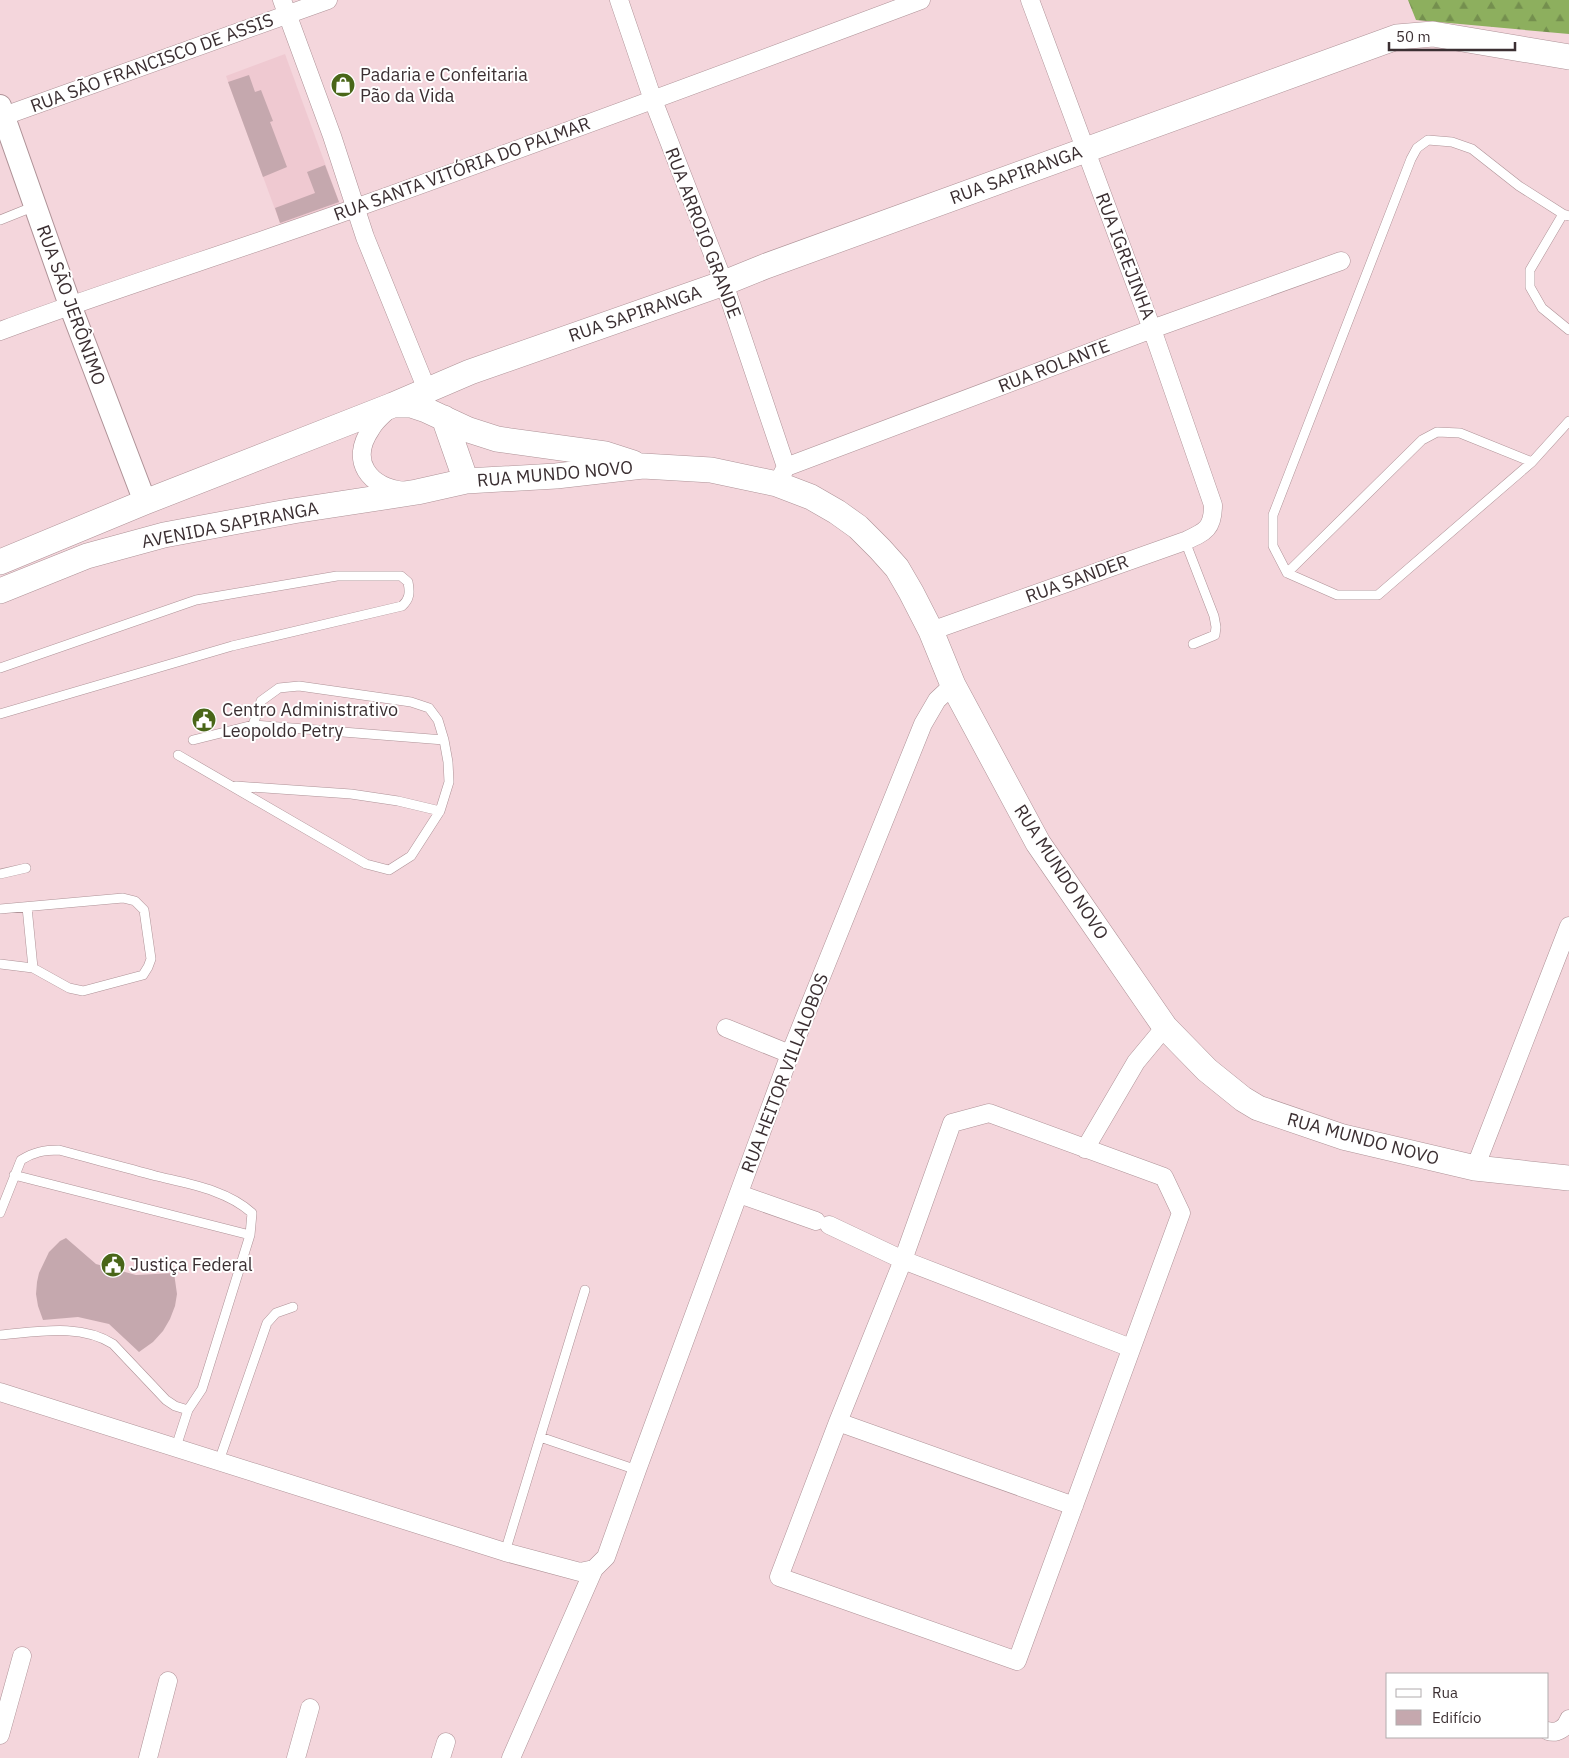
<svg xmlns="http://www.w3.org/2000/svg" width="1569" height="1758" viewBox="0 0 1569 1758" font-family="'IBM Plex Sans',sans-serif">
<defs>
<pattern id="forest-firs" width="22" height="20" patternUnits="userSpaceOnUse" patternTransform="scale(1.25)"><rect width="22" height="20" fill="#8daf5e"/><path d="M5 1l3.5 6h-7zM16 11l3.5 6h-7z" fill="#748f4e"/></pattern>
</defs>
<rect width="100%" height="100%" fill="#f4d6dc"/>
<!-- built -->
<path fill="#efc9d1" d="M285 54 342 210 283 231 226 76Z"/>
<!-- forest -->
<path fill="url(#forest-firs)" d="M1408 0H1569V34L1416 20Z"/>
<!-- building -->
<path fill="#c5a8ae" d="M249 75 255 92 261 90 273 121 270 122 287 167 263 177 228 82Z
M325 165 339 202 280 223 275 208 315 193 307 172Z
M66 1238 96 1264 136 1275 174 1273 177 1294 175 1306 170 1319 163 1331 153 1342 139 1352 109 1324 78 1317 43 1320 38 1306 36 1294 37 1282 39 1273 49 1252 60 1241Z"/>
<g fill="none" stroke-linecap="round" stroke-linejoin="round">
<defs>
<path id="service" d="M1563 214 1530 270V287L1542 308 1569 330
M1569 216 1563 214 1519 186 1472 149 1452 142 1428 140 1417 148 1411 159 1273 515V546L1287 573 1337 595H1378L1532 462 1569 421
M0 220 35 206
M1185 541 1214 616 1216 627 1215 635 1193 644
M1287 573 1422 440 1437 432 1460 433 1532 462
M0 668 196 600 337 576H401L408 582C410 592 410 599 402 606L232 646 0 714
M193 740 253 725 444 740
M178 755 366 864 389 870 411 856 440 811 449 782 448 762 444 740 438 720 429 708 411 702 299 686 279 688 261 701 253 725
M236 786 351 794 398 801 440 811
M0 874 26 868
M27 907 33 968
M0 909 123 898 135 901 144 910 151 959 148 967 143 975 83 991 69 988 33 968 0 964
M14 1175 250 1235
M0 1213 21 1160C34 1152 44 1150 59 1150 92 1159 124 1167 156 1176 189 1184 227 1190 252 1213L250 1235 202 1389 188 1410 176 1447
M0 1335C37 1332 80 1323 113 1344L166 1400 175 1406 188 1410
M540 1437 637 1470
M219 1461 267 1323 276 1313 293 1307
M505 1552 585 1290"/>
<path id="minor" d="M282 0 332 136 365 237 427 390
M619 0 653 100 724 283 786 467
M4 116 328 0
M0 331C118 287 239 250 358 207 546 140 734 70 921 0
M389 409C383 415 375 421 371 429 349 461 369 487 404 491
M777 484 786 467 1152 329 1341 261
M931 631 1185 541C1205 532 1213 529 1213 505L1152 329 1030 0
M726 1028 790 1054
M989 1113 1164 1177 1181 1213 1017 1661 779 1577 838 1422 903 1260 952 1123Z
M1085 1149 1136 1062 1165 1027
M1475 1168 1569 926
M739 1194 816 1221
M829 1225 903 1260 1131 1348
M0 1392 505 1552 580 1572 594 1569 606 1557 637 1470 790 1054 923 724 937 700 953 685
M838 1422 1074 1506
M1548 1731C1557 1734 1566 1728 1569 1719
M0 1735 22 1656
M148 1758 168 1681
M296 1758 310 1708
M441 1758 446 1742
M511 1758 594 1569"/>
<path id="tertiary" d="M0 106 70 305 145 502"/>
<path id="secondary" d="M393 405H411L426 410 469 430 497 439 605 454 633 463
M444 418 466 481
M0 562 145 502 393 405 470 372 724 283 766 266 1397 37 1433 34 1569 57
M0 591 87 556 164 535 293 511 417 492 466 481 556 476 643 466 711 470 777 484 811 497 837 512 858 527 880 549 897 568 911 592 931 631 953 685 1038 843 1165 1027 1207 1070 1243 1099 1258 1108 1343 1137 1475 1168 1569 1178"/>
</defs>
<!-- service casing -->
<use href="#service" stroke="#ae9297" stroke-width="10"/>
<!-- minor casing -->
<use href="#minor" stroke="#ae9297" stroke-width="19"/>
<!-- tertiary casing -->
<use href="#tertiary" stroke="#ae9297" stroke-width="24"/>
<!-- secondary casing -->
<use href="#secondary" stroke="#ae9297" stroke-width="26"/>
<!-- service -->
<use href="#service" stroke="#fff" stroke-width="9"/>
<!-- minor -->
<use href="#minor" stroke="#fff" stroke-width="18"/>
<!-- tertiary -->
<use href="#tertiary" stroke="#fff" stroke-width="22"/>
<!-- secondary -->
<use href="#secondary" stroke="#fff" stroke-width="25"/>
</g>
<!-- icons -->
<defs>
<symbol id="shop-disc" viewBox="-11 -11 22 22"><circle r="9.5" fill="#496618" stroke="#fff"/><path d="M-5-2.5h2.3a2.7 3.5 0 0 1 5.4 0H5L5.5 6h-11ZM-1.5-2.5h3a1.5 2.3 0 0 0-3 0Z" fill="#fff"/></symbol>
<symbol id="civic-disc" viewBox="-11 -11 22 22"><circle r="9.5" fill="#496618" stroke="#fff"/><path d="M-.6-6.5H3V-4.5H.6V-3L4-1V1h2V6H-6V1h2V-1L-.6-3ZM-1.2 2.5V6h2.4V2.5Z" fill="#fff"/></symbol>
</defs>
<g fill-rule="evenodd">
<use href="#shop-disc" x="329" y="71" width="28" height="28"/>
<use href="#civic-disc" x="190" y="706" width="28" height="28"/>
<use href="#civic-disc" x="99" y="1251" width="28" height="28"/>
</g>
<g text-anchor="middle" stroke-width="4" stroke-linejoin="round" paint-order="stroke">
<!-- street labels -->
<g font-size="18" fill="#3b2f32" stroke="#fff">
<text transform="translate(152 63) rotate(-20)" y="6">RUA SÃO FRANCISCO DE ASSIS</text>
<text transform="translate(462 169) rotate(-20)" y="6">RUA SANTA VITÓRIA DO PALMAR</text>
<text transform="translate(1016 175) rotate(-20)" y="6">RUA SAPIRANGA</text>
<text transform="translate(703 233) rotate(69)" y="6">RUA ARROIO GRANDE</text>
<text transform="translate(1125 256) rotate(69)" y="6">RUA IGREJINHA</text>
<text transform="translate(71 305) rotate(70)" y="6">RUA SÃO JERÔNIMO</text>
<text transform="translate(635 314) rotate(-19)" y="6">RUA SAPIRANGA</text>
<text transform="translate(1054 366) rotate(-21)" y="6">RUA ROLANTE</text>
<text transform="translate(555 474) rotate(-5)" y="6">RUA MUNDO NOVO</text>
<text transform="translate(230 525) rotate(-11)" y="6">AVENIDA SAPIRANGA</text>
<text transform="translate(1077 579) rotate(-20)" y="6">RUA SANDER</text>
<text transform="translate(1061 872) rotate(57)" y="6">RUA MUNDO NOVO</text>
<text transform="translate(785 1073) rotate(-69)" y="6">RUA HEITOR VILLALOBOS</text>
<text transform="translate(1363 1139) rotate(15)" y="6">RUA MUNDO NOVO</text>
</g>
<!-- poi labels -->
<g font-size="18" fill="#3b2f32" stroke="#fff" text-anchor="start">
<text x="360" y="81">Padaria e Confeitaria<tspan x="360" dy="21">Pão da Vida</tspan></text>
<text x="222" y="716">Centro Administrativo<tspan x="222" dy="21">Leopoldo Petry</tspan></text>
<text x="130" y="1271">Justiça Federal</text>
</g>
</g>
<!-- legend -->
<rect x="1386" y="1673" width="162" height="65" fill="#ffffff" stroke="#b1acad"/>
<rect x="1396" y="1689" width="25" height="8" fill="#ffffff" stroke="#b1acad"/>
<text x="1432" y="1698" font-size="15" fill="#3b2f32">Rua</text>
<rect x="1396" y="1710" width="25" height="15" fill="#c5a8ae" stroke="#b1acad"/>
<text x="1432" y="1723" font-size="15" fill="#3b2f32">Edifício</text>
<!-- scale -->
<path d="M1389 42v8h126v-8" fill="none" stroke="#3b2f32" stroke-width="2.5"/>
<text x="1396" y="42" font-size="15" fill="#3b2f32" stroke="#ffffff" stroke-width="4" paint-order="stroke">50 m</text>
</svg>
